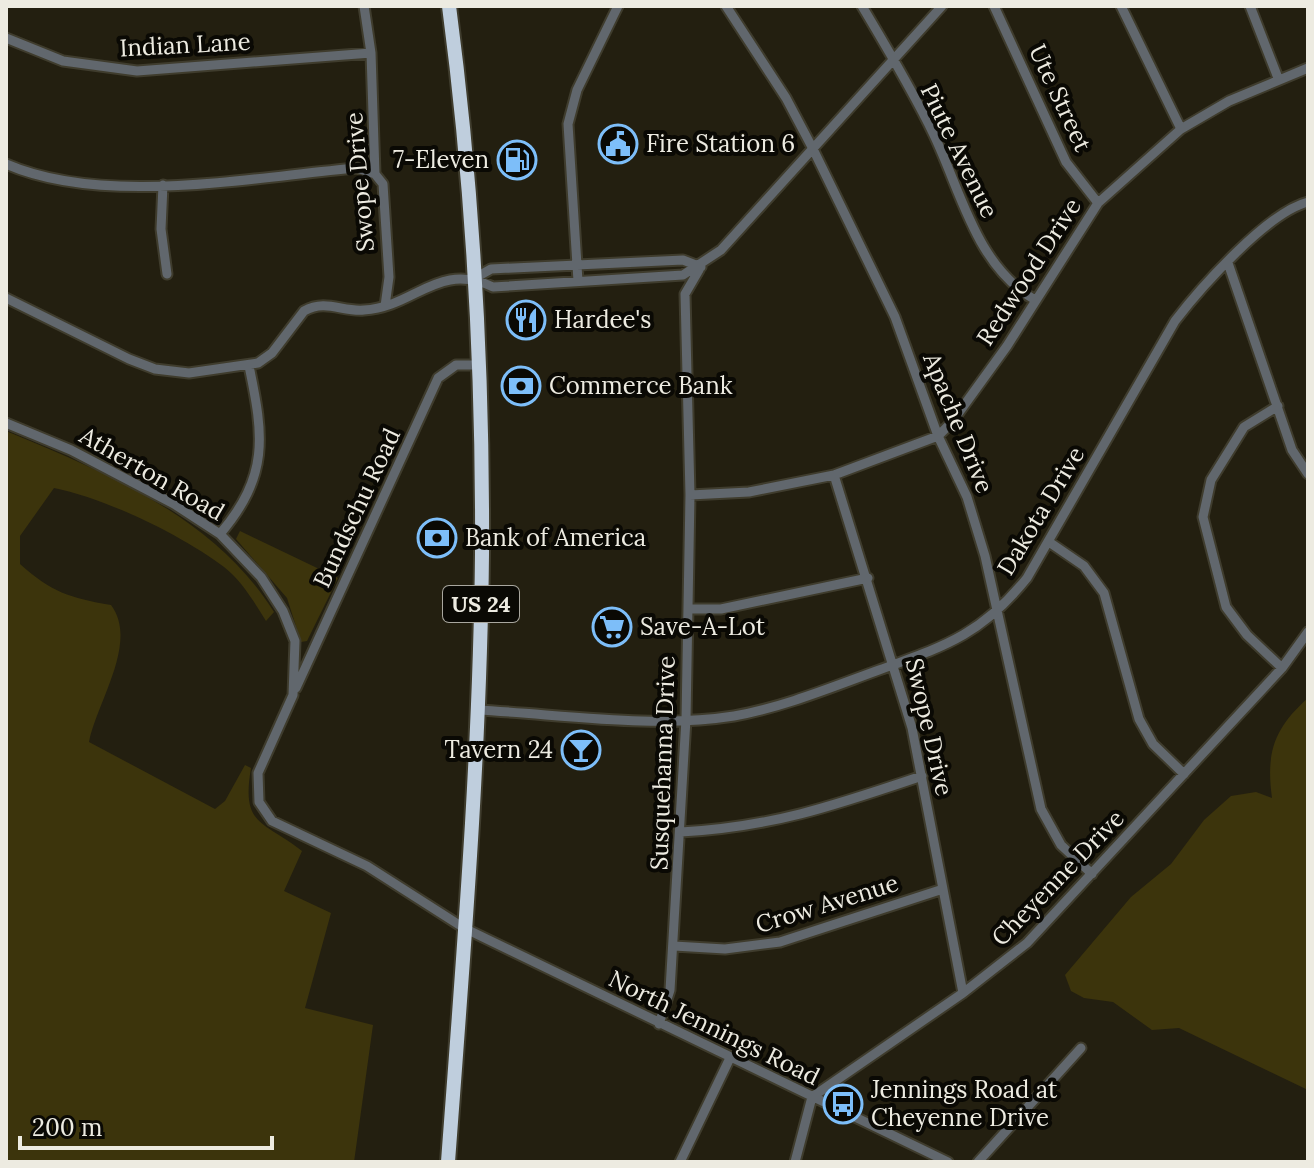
<svg xmlns="http://www.w3.org/2000/svg" width="1314" height="1168" viewBox="0 0 1314 1168" font-family="Lora,serif">
<rect width="100%" height="100%" fill="#231f10"/>
<!-- green -->
<path fill="#3c340c" d="M6 431C105 472 215 517 274 612L266 621C254 602 242 581 224 567 180 534 107 499 54 488L20 536V564C51 592 70 598 111 605 139 642 97 702 89 742L215 809 225 801 245 765 251 768C241 827 263 820 302 851L284 891 331 913 305 1008 373 1025 354 1162H6Z
M240 531 338 578 307 641 301 642 287 598 236 539Z
M1308 698V1090L1179 1028 1152 1030 1113 1002 1084 998 1071 991 1065 975 1131 897 1171 864 1204 820 1231 796 1256 792 1272 798C1266 754 1273 729 1308 698Z"/>
<g fill="none" stroke-linecap="round" stroke-linejoin="round">
<defs>
<path id="minor" d="M364 6 371 53 375 174 383 184 389 277 385 306
M726 6 786 98 813 149 895 317 938 436 967 497 985 556 1041 809 1061 845 1092 874
M862 6C887 48 913 91 934 135 962 194 976 265 1035 300
M994 6 1066 162 1098 203
M1121 6 1181 129
M1250 6 1278 78
M6 38 63 61 137 71 371 53
M6 164C105 207 251 177 357 168L375 174
M163 185 161 229 167 274
M1228 263 1292 450 1308 474
M475 278 491 269 683 260 701 267
M578 281 568 124 577 90 618 6
M6 298 129 359 155 369 189 373 258 363 272 353 304 311C326 299 342 312 364 310 415 307 438 261 493 287L683 275 721 250 942 6
M1278 406 1244 427 1211 480 1203 517 1226 607 1247 635 1282 668
M6 423 71 450 174 504 220 534 261 577 283 611 295 641 293 695 258 773 259 802 272 821 367 866 464 928 948 1162
M834 475 912 728 963 993
M690 495 749 492 834 475 938 436 952 422 1007 346 1098 203 1181 129 1229 101 1308 68
M220 534C269 476 264 437 249 366
M1049 542 1084 566 1104 593 1139 719 1153 744 1184 774
M688 609H721L868 578
M296 688 438 378 456 365H478
M477 710C559 714 653 729 734 716 784 707 832 687 879 670 945 646 981 635 1027 578L1175 321C1201 287 1268 212 1308 202
M681 832C773 827 836 805 922 776
M674 946 725 949 780 942 943 889
M659 1024 670 990 686 719 690 495 685 294 699 270
M680 1162 730 1058
M795 1162 812 1097 963 993 1027 943 1282 668 1308 632
M978 1162 1081 1048"/>
<path id="highway" d="M448 1162C463 960 480 757 482 554 483 371 473 187 449 6"/>
</defs>
<!-- minor casing -->
<use href="#minor" stroke="#3f3c2d" stroke-width="13"/>
<!-- highway casing -->
<use href="#highway" stroke="#3f3c2d" stroke-width="18"/>
<!-- minor -->
<use href="#minor" stroke="#61676d" stroke-width="9"/>
<!-- highway -->
<use href="#highway" stroke="#bfcedd" stroke-width="14"/>
</g>
<!-- icons -->
<defs>
<symbol id="civic-ring" viewBox="-11 -11 22 22"><circle r="9.5" fill="#0a0904" stroke="#7dbef9" stroke-width="1.5"/><path d="M-.6-6.5H3V-4.5H.6V-3L4-1V1h2V6H-6V1h2V-1L-.6-3ZM-1.2 2.5V6h2.4V2.5Z" fill="#7dbef9"/></symbol>
<symbol id="fuel-ring" viewBox="-11 -11 22 22"><circle r="9.5" fill="#0a0904" stroke="#7dbef9" stroke-width="1.5"/><path d="M-5.5-6h7V0h2V4h1.3V-2.5L3-4.5l.8-.8L6-3V5H2.5V1h-1V6h-7ZM-4.2-4.7v3.2H.2V-4.7Z" fill="#7dbef9"/></symbol>
<symbol id="restaurant-ring" viewBox="-11 -11 22 22"><circle r="9.5" fill="#0a0904" stroke="#7dbef9" stroke-width="1.5"/><path d="M-5-6h1v4h1v-4h1v4h1v-4h1v5L-1.5 .5V6h-2V.5L-5-1ZM5-6V6H3V1.5H1.5Q1.5-4 5-6Z" fill="#7dbef9"/></symbol>
<symbol id="bank-ring" viewBox="-11 -11 22 22"><circle r="9.5" fill="#0a0904" stroke="#7dbef9" stroke-width="1.5"/><path d="M-6-4H6V4H-6ZM0-2.3a2.3 2.3 0 1 0 0 4.6a2.3 2.3 0 1 0 0-4.6Z" fill="#7dbef9"/></symbol>
<symbol id="supermarket-ring" viewBox="-11 -11 22 22"><circle r="9.5" fill="#0a0904" stroke="#7dbef9" stroke-width="1.5"/><path d="M-6-5.5h2.5l.6 2H6L4.5 2H-2.5L-4.4-4H-6ZM-1.5 3.2a1.3 1.3 0 1 0 .1 0ZM3 3.2a1.3 1.3 0 1 0 .1 0Z" fill="#7dbef9"/></symbol>
<symbol id="bar-ring" viewBox="-11 -11 22 22"><circle r="9.5" fill="#0a0904" stroke="#7dbef9" stroke-width="1.5"/><path d="M-6-5H6L.8 .8V4.5H3.5V6h-7V4.5H-.8V.8Z" fill="#7dbef9"/></symbol>
<symbol id="bus-ring" viewBox="-11 -11 22 22"><circle r="9.5" fill="#0a0904" stroke="#7dbef9" stroke-width="1.5"/><path d="M-5-6H5V4H4V6H2V4H-2V6H-4V4H-5ZM-3.5-4V0h7V-4ZM-3.5 1.2v1.5H-2V1.2ZM2 1.2v1.5H3.5V1.2Z" fill="#7dbef9"/></symbol>
</defs>
<g fill-rule="evenodd">
<use href="#civic-ring" x="596" y="122" width="44" height="44"/>
<use href="#fuel-ring" x="495" y="138" width="44" height="44"/>
<use href="#restaurant-ring" x="504" y="298" width="44" height="44"/>
<use href="#bank-ring" x="499" y="364" width="44" height="44"/>
<use href="#bank-ring" x="415" y="516" width="44" height="44"/>
<use href="#supermarket-ring" x="590" y="605" width="44" height="44"/>
<use href="#bar-ring" x="559" y="728" width="44" height="44"/>
<use href="#bus-ring" x="821" y="1082" width="44" height="44"/>
</g>
<g text-anchor="middle" stroke-width="8" stroke-linejoin="round" paint-order="stroke">
<!-- shield labels -->
<rect fill="#0a0904" stroke="#a9a79f" stroke-width="2" x="443" y="586" width="76" height="36" rx="6"/>
<g font-size="22" font-weight="bold" fill="#edebe1">
<text x="481" y="612">US 24</text>
</g>
<!-- street labels -->
<g font-size="24" fill="#edebe1" stroke="#0a0904">
<text transform="translate(185 45) rotate(-3)" y="8">Indian Lane</text>
<text transform="translate(1060 98) rotate(65)" y="8">Ute Street</text>
<text transform="translate(959 151) rotate(64)" y="8">Piute Avenue</text>
<text transform="translate(360 182) rotate(-95)" y="8">Swope Drive</text>
<text transform="translate(1029 272) rotate(-57)" y="8">Redwood Drive</text>
<text transform="translate(958 423) rotate(68)" y="8">Apache Drive</text>
<text transform="translate(152 474) rotate(30)" y="8">Atherton Road</text>
<text transform="translate(357 508) rotate(-65)" y="8">Bundschu Road</text>
<text transform="translate(1041 511) rotate(-59)" y="8">Dakota Drive</text>
<text transform="translate(929 727) rotate(77)" y="8">Swope Drive</text>
<text transform="translate(663 763) rotate(-88)" y="8">Susquehanna Drive</text>
<text transform="translate(1058 878) rotate(-46)" y="8">Cheyenne Drive</text>
<text transform="translate(827 904) rotate(-17)" y="8">Crow Avenue</text>
<text transform="translate(714 1028) rotate(26)" y="8">North Jennings Road</text>
</g>
<!-- poi labels -->
<g font-size="24" fill="#edebe1" stroke="#0a0904" text-anchor="start">
<text x="646" y="152">Fire Station 6</text>
<text x="489" y="168" text-anchor="end">7-Eleven</text>
<text x="554" y="328">Hardee's</text>
<text x="549" y="394">Commerce Bank</text>
<text x="465" y="546">Bank of America</text>
<text x="640" y="635">Save-A-Lot</text>
<text x="553" y="758" text-anchor="end">Tavern 24</text>
<text x="871" y="1098">Jennings Road at<tspan x="871" dy="28">Cheyenne Drive</tspan></text>
</g>
</g>
<!-- border -->
<rect width="1314" height="1168" fill="none" stroke="#edebe1" stroke-width="16"/>
<!-- scale -->
<path d="M20 1136v12h252v-12" fill="none" stroke="#edebe1" stroke-width="4"/>
<text x="32" y="1136" font-size="24" fill="#edebe1" stroke="#0a0904" stroke-width="6" paint-order="stroke">200 m</text>
</svg>
